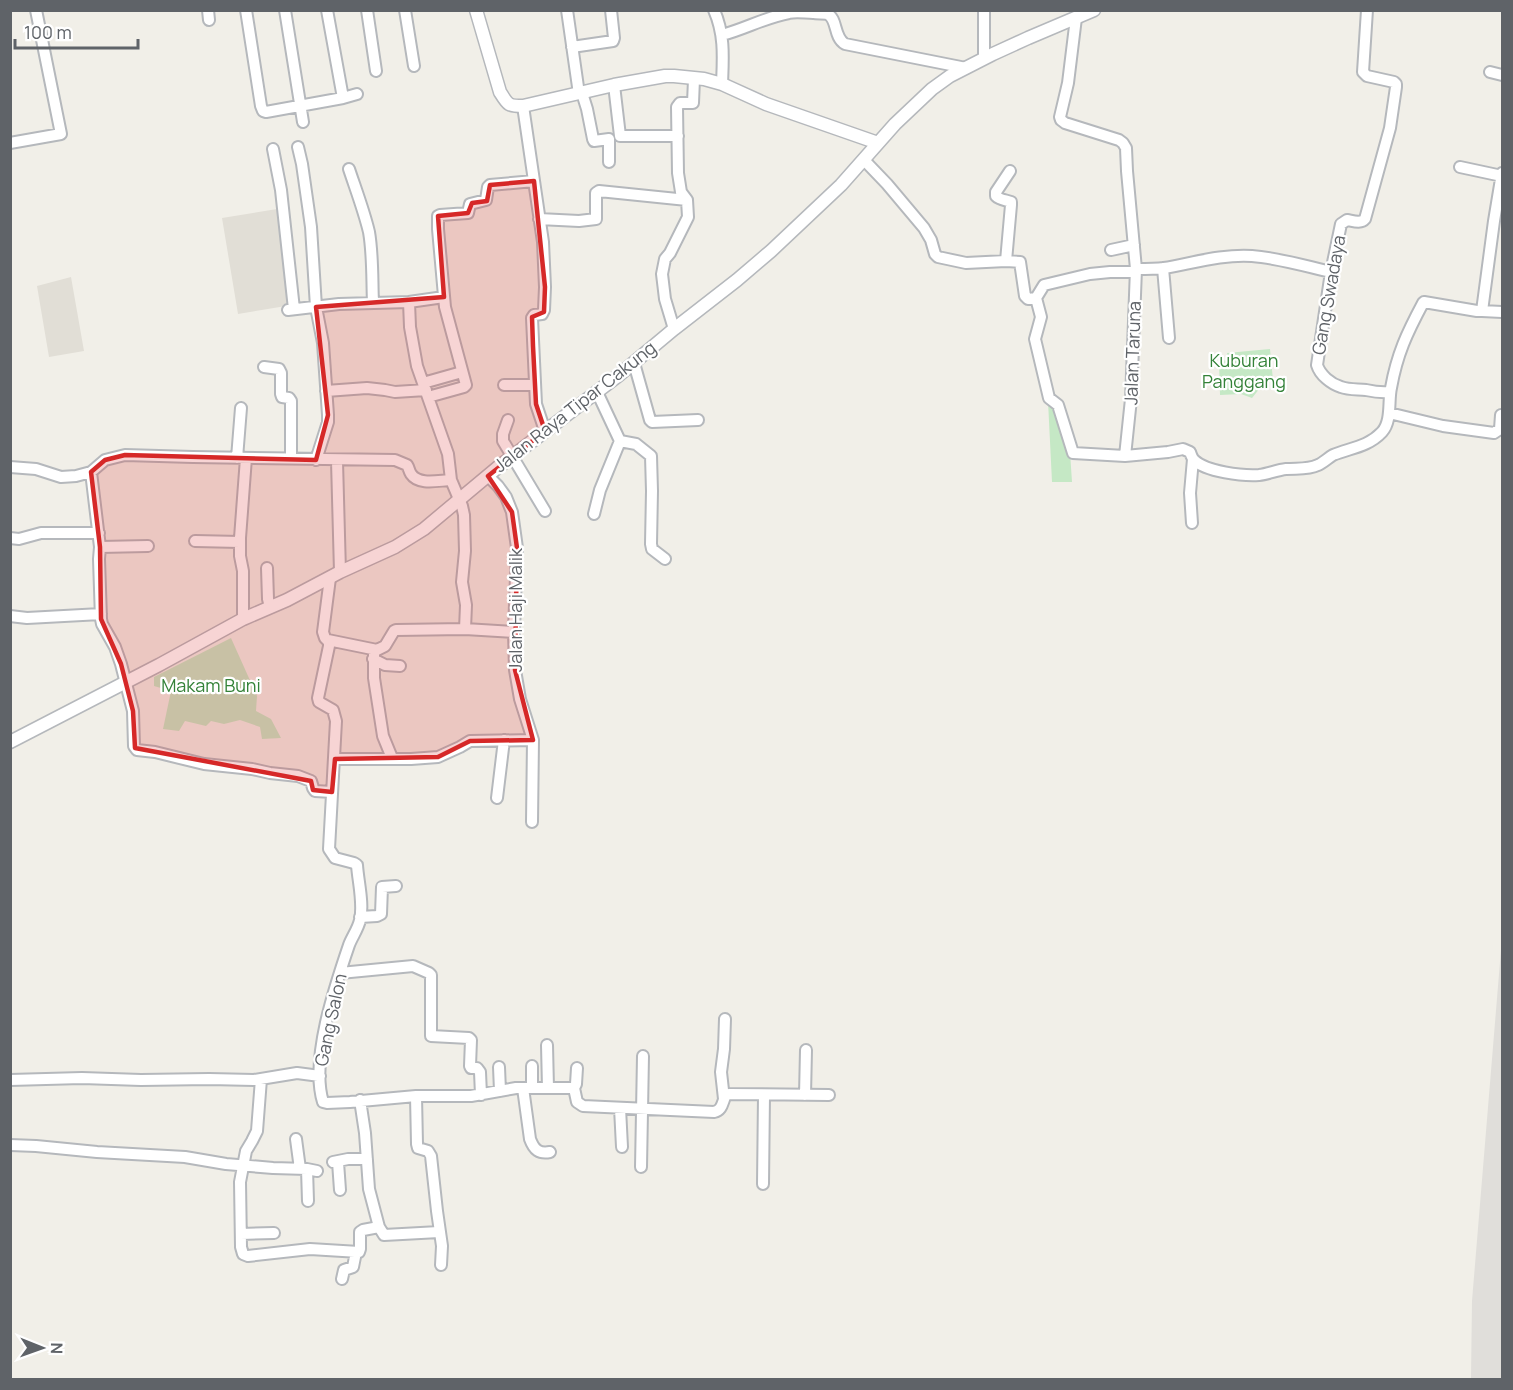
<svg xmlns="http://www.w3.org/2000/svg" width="1513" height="1390" viewBox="0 0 1513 1390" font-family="Manrope,sans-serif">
<rect width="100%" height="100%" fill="#f1efe8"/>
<!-- industrial -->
<path fill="#e0deda" d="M1502 938V1379H1471L1472 1301Z"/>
<!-- education -->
<path fill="#e1ded6" d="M277 209 292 305 238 314 222 218Z
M71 277 84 351 49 357 37 286Z"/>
<!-- green -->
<path fill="#c5e8c5" d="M1270 349 1273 380 1264 379 1260 388 1252 398 1241 394 1220 395 1219 361 1228 360 1227 353Z
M1048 401 1057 408 1070 452 1072 482H1052Z
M231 638 257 696 256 711 271 719 281 738 262 739 260 727 240 720 224 724 211 721 206 726 185 721 179 731 163 729 171 691 154 686V677Z"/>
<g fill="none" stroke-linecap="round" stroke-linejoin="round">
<defs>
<path id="minor" d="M208 10 209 20
M246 10 261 106 263 111 266 112 343 98 357 94
M285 10 303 122
M327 10 343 98
M367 10 376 71
M405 10 414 66
M567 10 579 94
M714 10C725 35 723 58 722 84
M1367 10 1363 72 1367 76 1394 82 1396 84V87L1390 128 1365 219C1361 224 1353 221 1347 220L1341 224 1331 272 1317 365C1320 375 1331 384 1341 387 1349 390 1358 389 1366 390 1375 392 1381 393 1390 392
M1076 18 1068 83 1060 117 1061 120 1065 123 1119 140 1123 143 1126 148 1127 171 1136 269 1131 399 1125 456 1168 452 1183 449 1190 452C1191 455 1192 458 1194 460 1206 472 1243 476 1259 475 1268 474 1277 470 1286 469 1297 468 1308 470 1318 465 1323 463 1328 458 1333 455 1350 448 1368 447 1382 432 1392 421 1388 401 1391 388 1397 354 1407 333 1423 303L1424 302 1477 311H1482L1494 221 1502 173
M722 35C745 29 766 17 789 13 797 11 805 13 813 13 817 14 823 13 827 14 838 18 833 37 845 44L966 68
M572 47 613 41 614 38 611 10
M984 58V10
M1490 72 1502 75
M614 85 620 136H678
M582 93 587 109 593 139 594 141 609 139V162
M523 106 543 242 545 287 544 310 542 314 534 315 532 318 536 404 545 431
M10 143 61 134 36 10
M298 147 302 164 311 227 316 307 323 343 328 415V422L316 460
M273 149 281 190 294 309
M864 160 887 184 924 228 931 240 935 254 938 257 966 263 1006 261 1020 262 1025 296 1028 299 1036 298 1041 317 1035 339 1049 398 1058 405 1073 453 1125 456
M1460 167 1502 176
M349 169C356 190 364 211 369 232 373 255 372 279 373 303
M539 219 579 221 596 219V193L599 191 687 200
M1111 250 1134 245
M1006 261 1011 205V202C1006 200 1000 200 996 196V192L1010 171
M1163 268 1169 338
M1136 269C1145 269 1155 269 1164 268 1193 263 1223 254 1252 256 1279 258 1305 266 1331 272
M1036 298 1044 285 1090 274 1110 272H1136
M409 302 444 297
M288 310 339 304 409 302 410 327 417 366 448 454 451 480 462 506 464 515 465 551 462 582 466 605 465 629
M1482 311 1502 312
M674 329 665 299 662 274 665 259 670 253 688 217 687 200 681 192 678 173 677 107 680 103H693L694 79
M634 363 650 420 652 422 698 420
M264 367 279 369 281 373V394L282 397 289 398 291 401V458
M423 383 462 372
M504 385H535
M326 391 367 388 385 390 395 392 426 390
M597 392 620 441
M428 397 464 387 466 385 445 307 438 229V216L440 215 468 213 470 204 486 200 488 187 490 185 534 181
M1389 413 1443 426 1494 433 1500 429 1501 415
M508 420 503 434V441L545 511
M620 441 636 444 651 456 652 491 651 544 652 549 665 559
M237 458 241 408
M337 461 340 572
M10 467 36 469 61 477 76 476 91 472 105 460 125 455 193 457 395 460 407 465C409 468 409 471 411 474 419 486 440 480 451 480
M91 472 100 547 99 559 101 619 102 624 115 647 121 664 133 711 134 746 137 750 155 752 204 764 252 769 270 773 298 776 311 781 313 788 315 791 332 792
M488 476 498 486 506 497 512 512 517 548 514 632 515 670 520 699 533 740 532 822
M594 514 600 490 620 441
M1192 523 1190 493 1193 459
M10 538 19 539 41 533H99
M195 541 240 542
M100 547 148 546
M267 568 268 599 270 607
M330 578 323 632 325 638 329 642V646L318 698 319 702 333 710 336 721 329 849 335 858 354 863 357 865C358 881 364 904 360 920 358 929 352 937 349 945 335 986 310 1060 323 1102L327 1103 350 1102 416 1096H471L516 1088H574L577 1102 583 1106 714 1112C723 1110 722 1102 726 1095L729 1094 829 1095
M10 616 27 618 101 614
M243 619V571L240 556V538L246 458
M328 640 377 650 385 646 394 631 396 630 465 629 514 632
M374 650V678L383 736 392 758
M373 659 385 665 400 666
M335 759H411L438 757 460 747 470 741 533 740
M497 798 504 740
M360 917 377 916 381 914 382 887 396 886
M340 973 413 966 429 973 431 975V1036L469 1038 471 1040 470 1066 471 1068H477L480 1072 481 1095
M547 1045 548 1088
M532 1066V1088
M499 1067 500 1091
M261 1079 257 1131 252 1141 246 1151 240 1182 241 1247 243 1254 248 1256 310 1249 359 1252 360 1249V1232L363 1230 379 1227 369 1189 365 1133 360 1100
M10 1080 82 1078 141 1080 209 1079 254 1080 297 1073 320 1076
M523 1088 530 1139C534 1150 539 1154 550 1152
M574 1088 576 1084 577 1068
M805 1095 806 1050
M416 1096 417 1144 418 1148 428 1151 431 1156 437 1211 442 1246 441 1265
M724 1099 721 1072 724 1049 725 1019
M620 1108 622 1147
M296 1139 300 1169
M10 1145 36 1146 97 1152 185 1157 226 1164 273 1168 307 1169 317 1171
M333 1162 348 1159H367
M338 1162 340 1190
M641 1167 643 1056
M307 1169 308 1201
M763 1184 764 1095
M379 1227 384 1235 439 1232
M241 1234 274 1233
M342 1279 344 1270 353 1267 356 1252"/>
<path id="tertiary" d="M476 10 500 92C508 105 508 106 523 106L614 85 665 76H674L704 79 722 84 766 104 878 143
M10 742 159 665 243 619 287 600 340 572 395 547 424 529 497 468 619 375 674 329 737 280 771 251 841 185 895 124 932 89 950 76 993 54 1028 38 1094 10"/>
</defs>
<!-- minor casing -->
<use href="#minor" stroke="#b5b8bc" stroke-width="14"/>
<!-- tertiary casing -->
<use href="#tertiary" stroke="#b5b8bc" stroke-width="15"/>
<!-- minor -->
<use href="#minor" stroke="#fff" stroke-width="10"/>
<!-- tertiary -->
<use href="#tertiary" stroke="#fff" stroke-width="12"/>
</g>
<!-- marked area -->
<path fill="#d62828" fill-opacity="0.2" stroke="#d62828" stroke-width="4.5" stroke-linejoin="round" d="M534 181 545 287 544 312 532 317 533 346 536 404 545 431 488 476 512 512 517 548 515 670 533 740 470 741 438 757 335 759 332 792 313 790 311 781 135 748 133 711 121 664 101 619 100 547 91 472 105 460 125 455 316 460 328 415 316 307 444 297 438 216 468 213 472 203 487 201 490 185Z"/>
<g text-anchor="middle" stroke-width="4.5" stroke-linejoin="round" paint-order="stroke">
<!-- street labels -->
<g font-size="18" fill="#5f6368" stroke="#fff">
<text transform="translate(1329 295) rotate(-80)" y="6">Gang Swadaya</text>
<text transform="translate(1133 353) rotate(-88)" y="6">Jalan Taruna</text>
<text transform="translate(575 407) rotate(-38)" y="6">Jalan Raya Tipar Cakung</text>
<text transform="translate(516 610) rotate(-90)" y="6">Jalan Haji Malik</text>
<text transform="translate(331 1020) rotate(-78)" y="6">Gang Salon</text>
</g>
<!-- park labels -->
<g font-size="18" fill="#348238" stroke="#fff">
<text x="1244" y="367">Kuburan<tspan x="1244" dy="21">Panggang</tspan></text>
<text x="211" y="692">Makam Buni</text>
</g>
</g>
<!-- border -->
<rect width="1513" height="1390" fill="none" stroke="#5f6368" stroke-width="24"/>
<!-- north arrow -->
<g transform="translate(42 1348) rotate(91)" stroke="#ffffff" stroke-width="4.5" paint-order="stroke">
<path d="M0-4.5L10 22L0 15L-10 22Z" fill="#5f6368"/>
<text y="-9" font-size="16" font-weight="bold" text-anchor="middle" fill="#5f6368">N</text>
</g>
<!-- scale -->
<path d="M15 39v9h123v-9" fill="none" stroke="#5f6368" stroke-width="3"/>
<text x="24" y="39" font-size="18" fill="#5f6368" stroke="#ffffff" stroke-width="4.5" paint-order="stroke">100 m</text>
</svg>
